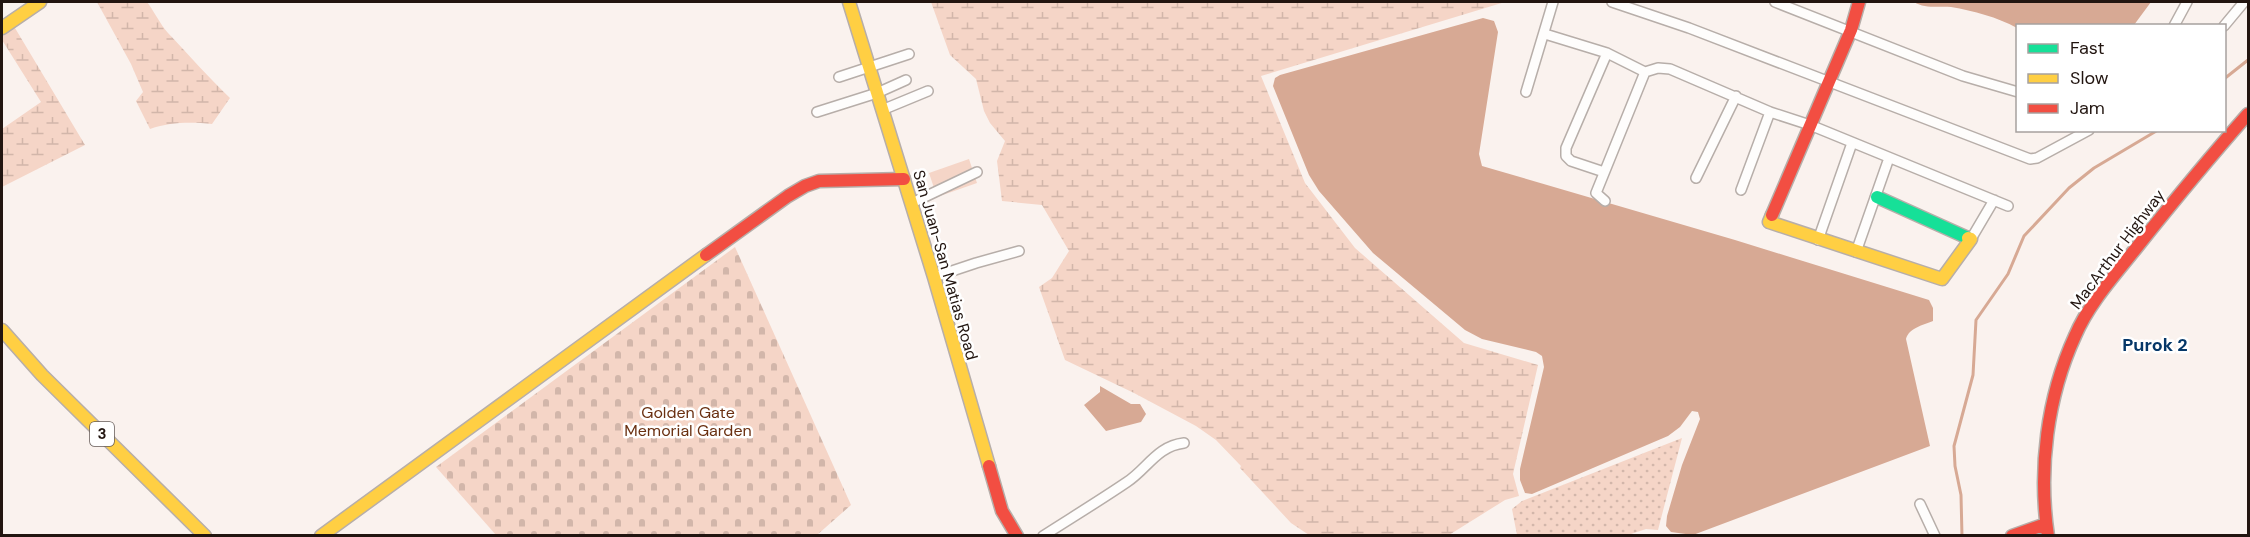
<svg xmlns="http://www.w3.org/2000/svg" width="2250" height="537" viewBox="0 0 2250 537" font-family="'DM Sans',sans-serif">
<defs>
<pattern id="grass-dots" width="8" height="8" patternUnits="userSpaceOnUse" patternTransform="scale(1.5)"><rect width="8" height="8" fill="#f5d5c7"/><path d="M2 2h.1M6 6h.1" fill="none" stroke="#d2b6aa" stroke-width="1.8" stroke-linecap="round"/></pattern>
<pattern id="wetland-marsh" width="20" height="14" patternUnits="userSpaceOnUse" patternTransform="scale(1.5)"><rect width="20" height="14" fill="#f5d5c7"/><path d="M1 5h8M5 5V1M11 12h8M15 12V8" fill="none" stroke="#d2b6aa"/></pattern>
<pattern id="cemetery-stones" width="16" height="16" patternUnits="userSpaceOnUse" patternTransform="scale(1.5)"><rect width="16" height="16" fill="#f5d5c7"/><path d="M2 7V4a2 2 0 0 1 4 0v3zM10 15v-3a2 2 0 0 1 4 0v3z" fill="#d2b6aa"/></pattern>
</defs>
<rect width="100%" height="100%" fill="#faf2ee"/>
<!-- grass -->
<path fill="url(#grass-dots)" d="M1682 438 1658 530 1646 529 1625 536 1517 535 1512 509 1522 501Z"/>
<!-- wetland -->
<path fill="url(#wetland-marsh)" d="M97 2H147C154 11 160 24 168 33 189 55 208 77 230 98L212 124C190 122 171 122 150 129L136 101 143 92 131 64Z
M931 2H1505L1261 76 1305 183 1355 248 1464 343 1538 365 1513 474 1519 496 1505 500 1449 535H1309L1291 523 1240 468 1241 466 1216 440 1196 426 1134 393 1065 360 1039 287 1052 278 1069 251 1042 205 1002 201 997 161 1005 141 990 123 984 111 976 79 950 55Z
M12 23 85 145 2 187V129L41 102 2 40V30Z"/>
<!-- cemetery -->
<path fill="url(#cemetery-stones)" d="M735 247 851 505 817 535H496L436 467Z"/>
<!-- green -->
<path fill="#f5d5c7" d="M969 159 977 183 937 197 929 173Z"/>
<!-- water -->
<path fill="#d7a994" d="M1914 2H2151L2134 25 2018 26 2017 28C1997 17 1974 11 1951 7 1939 6 1925 9 1914 2Z
M1483 18 1494 21 1498 32 1479 154 1482 166 1735 240 1929 300 1933 308V321C1923 325 1909 328 1906 339L1930 446 1693 535 1671 532 1666 526 1667 516 1682 465 1700 419 1698 412 1692 411 1680 427 1668 436 1532 494 1525 493 1520 480V469L1544 367 1542 356 1536 352 1482 339 1465 330 1373 253 1319 191 1309 175 1273 86 1275 78 1280 75Z
M1100 386 1131 404H1140L1146 414 1141 422 1106 431 1084 405 1100 392Z"/>
<g fill="none" stroke-linecap="round" stroke-linejoin="round">
<!-- stream -->
<path stroke="#d7a994" stroke-width="3" d="M2224 79 2248 60
M1962 536 1961 495 1955 466 1954 446 1973 375 1976 320 2008 274 2024 236 2069 188 2094 168 2158 130"/>
<defs>
<path id="street" d="M1612 2 1689 28 2030 159 2037 158 2089 130
M1775 2 1963 76 2018 92
M2174 26 2187 2
M2224 26 2244 2
M1545 34 1607 53 1645 72 1658 68 1670 69 1770 112 1810 125 2008 206
M839 77 909 54
M1526 92 1553 2
M882 110 928 91
M817 112 877 93 906 80
M1604 172 1571 161 1566 156V148L1607 53
M1696 178 1736 96
M1741 190 1770 112
M1605 201 1596 193 1645 72
M912 203 977 172
M1971 239 1994 200
M1818 240 1852 143
M1856 252 1889 158
M934 277 976 263 1019 251
M1920 504 1935 536
M1043 536C1071 518 1099 501 1127 482 1147 469 1157 446 1184 443"/>
<path id="fast" d="M1877 197 1968 238"/>
<path id="slow" d="M849 2 934 277 989 466
M2 28 40 2
M1772 215 1769 222 1942 279 1971 239 1968 238
M2 330 42 375 205 536
M321 536 706 255"/>
<path id="jam" d="M1772 215 1851 30 1859 2
M706 255 788 196 805 186 819 181 904 179
M989 466 1002 511 1017 536
M2012 536 2046 524
M2048 536C2038 470 2047 397 2075 336 2089 303 2115 275 2137 247 2173 202 2210 157 2248 114"/>
</defs>
<!-- street casing -->
<use href="#street" stroke="#b7aea9" stroke-width="12"/>
<!-- fast casing -->
<use href="#fast" stroke="#b7aea9" stroke-width="15"/>
<!-- slow casing -->
<use href="#slow" stroke="#b7aea9" stroke-width="15"/>
<!-- jam casing -->
<use href="#jam" stroke="#b7aea9" stroke-width="15"/>
<!-- street -->
<use href="#street" stroke="#fefdfc" stroke-width="9"/>
<!-- fast -->
<use href="#fast" stroke="#16e098" stroke-width="12"/>
<!-- slow -->
<use href="#slow" stroke="#ffcf43" stroke-width="12"/>
<!-- jam -->
<use href="#jam" stroke="#f24e42" stroke-width="12"/>
</g>
<g text-anchor="middle" stroke-width="5" stroke-linejoin="round" paint-order="stroke">
<!-- shield labels -->
<rect fill="#fff" stroke="#645b58" stroke-width="1.5" x="90" y="422" width="24" height="24" rx="4.5"/>
<g font-size="15" font-weight="bold" fill="#221510">
<text x="102" y="439">3</text>
</g>
<!-- street labels -->
<g font-size="16" fill="#221510" stroke="#fff">
<text transform="translate(2117 249) rotate(-53)" y="6">MacArthur Highway</text>
<text transform="translate(946 265) rotate(74)" y="6">San Juan-San Matias Road</text>
</g>
<!-- park labels -->
<g font-size="16" fill="#6a3011" stroke="#fff">
<text x="688" y="418">Golden Gate<tspan x="688" dy="18">Memorial Garden</tspan></text>
</g>
<!-- neighbourhood labels -->
<g font-size="18" font-weight="bold" fill="#053768" stroke="#fff">
<text x="2155" y="351">Purok 2</text>
</g>
</g>
<!-- border -->
<rect width="2250" height="537" fill="none" stroke="#221510" stroke-width="6"/>
<!-- legend -->
<rect x="2016" y="24" width="210" height="108" fill="#ffffff" stroke="#a7a19f" stroke-width="1.5"/>
<rect x="2028" y="44" width="30" height="9" fill="#16e098" stroke="#a7a19f" stroke-width="1.5"/>
<text x="2070" y="54" font-size="18" fill="#221510">Fast</text>
<rect x="2028" y="74" width="30" height="9" fill="#ffcf43" stroke="#a7a19f" stroke-width="1.5"/>
<text x="2070" y="84" font-size="18" fill="#221510">Slow</text>
<rect x="2028" y="104" width="30" height="9" fill="#f24e42" stroke="#a7a19f" stroke-width="1.5"/>
<text x="2070" y="114" font-size="18" fill="#221510">Jam</text>
</svg>
